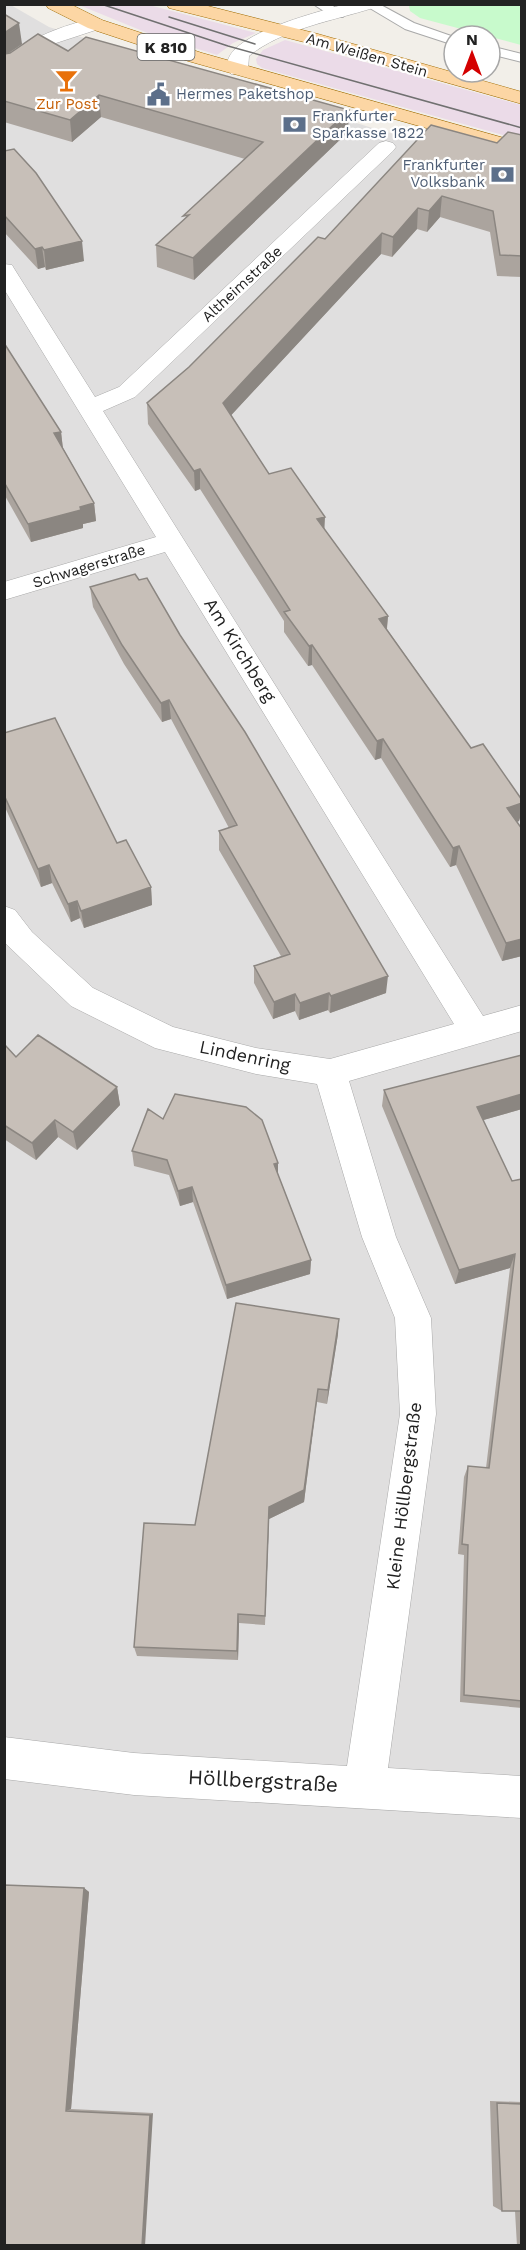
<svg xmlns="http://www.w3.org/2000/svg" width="526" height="2250" viewBox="0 0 526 2250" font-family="'Work Sans',sans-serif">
<rect width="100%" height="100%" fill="#f2efe9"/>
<!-- residential -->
<path fill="#e0dfdf" d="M9 4 49 27 382 131 424 141 521 169 522 2245 5 2246 4 5Z"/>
<!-- industrial -->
<path fill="#ebdbe8" d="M79 5H149L256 33 233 43 217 55 150 34Z
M285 40 521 105V140L262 68 257 64 256 59 263 50Z"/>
<!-- park -->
<path fill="#c8facc" d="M412 4 521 5V45L420 18 410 11 409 6Z"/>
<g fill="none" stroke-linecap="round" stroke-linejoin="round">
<defs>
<path id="lane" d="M313 4H330L345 14 343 17H333Z
M363 4H379L414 23 454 37V45L405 29Z
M490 46 522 54V62L490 54Z"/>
<path id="street" d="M345 4H375L373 8C332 21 282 29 249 56L248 70 245 74H231C206 38 324 11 345 4Z
M95 18 102 20 104 24 102 28 53 44 11 73 4 75V59C32 37 61 26 95 18Z
M386 141 393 143 396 147 393 151 135 397 103 411 483 1016 522 1005V1031L349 1081 396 1237 431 1318 436 1414 388 1768 522 1776V1818L134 1795 4 1779V1737L134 1753 347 1766 400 1414 395 1318 362 1237 317 1084 256 1074 155 1048 71 1006 4 942V906L15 910 32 932 93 988 173 1027 256 1048 330 1059 454 1024 165 552 4 600V582L156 537 4 289V264L12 265 15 270 95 397 119 387 379 143Z"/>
<path id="primary" d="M46 4H70L102 20 202 53 522 143V155L188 61 88 28 48 8Z
M167 4H200L318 34 522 92V104L304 42 169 8Z"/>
</defs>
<!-- lane casing -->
<use href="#lane" stroke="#a9a9a9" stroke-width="2"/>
<!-- street casing -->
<use href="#street" stroke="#a9a9a9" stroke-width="1"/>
<!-- primary casing -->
<use href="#primary" stroke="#a06b00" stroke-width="1"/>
<!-- lane -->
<use href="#lane" fill="#fff" fill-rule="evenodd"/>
<!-- street -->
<use href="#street" fill="#fff" fill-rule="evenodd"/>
<!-- primary -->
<use href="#primary" fill="#fcd6a4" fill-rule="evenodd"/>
<!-- tram -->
<path stroke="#707070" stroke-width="1.5" d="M101 4 228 46 522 128
M169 17 255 44"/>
</g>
<!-- wall -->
<path fill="#aba49e" d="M4 14 22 44 8 54 68 51 348 132 194 280 157 267 156 245 183 220 245 159 101 117 72 142 4 122Z
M522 124V277L497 276 490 232 440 217 427 232 417 229 392 257 381 254 231 415 269 474 325 530 388 616 387 629 471 748 522 800V811L519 821 517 822 522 956 502 961 456 865 450 867 381 758 375 760 312 665 308 666 284 632V621L200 489 195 491 148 424 147 403 189 367 325 239 497 143 520 135Z
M4 151 84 261 46 270 45 267 38 269 4 232Z
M4 343 61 432 63 448 94 503 96 521 83 524V528L31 542 4 494Z
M90 587 386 993 330 1013 328 1010 299 1020 295 1011 273 1019 254 983V966L281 956 219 850V831L229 828 171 719 162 722 124 664 93 607Z
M4 733 117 843 151 887 152 905 84 928 80 918 71 922 52 883 41 887 4 805Z
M4 1044 16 1057 117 1087 120 1105 77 1150 58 1137 36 1160 4 1139Z
M522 1055V1109L483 1120 512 1181 522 1179V1708L460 1702 464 1555 458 1554 464 1477 468 1466 486 1468 510 1268 455 1284 382 1106 384 1090Z
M163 1119 278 1163V1174L311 1260 310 1274 227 1299 193 1202 180 1206 169 1175 134 1166 132 1151Z
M338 1334 327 1404 317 1402 304 1502 269 1519 265 1625 239 1623 238 1660 137 1656 134 1647 195 1525Z
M84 1888 89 1892 71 2109 153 2113 4 2246Z
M490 2101 522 2102V2246H517L515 2211H502L493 2206Z"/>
<!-- shaded-wall -->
<path fill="#8b8681" d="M19 23 22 44 4 56V33Z
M99 95 101 117 72 142 70 120Z
M349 110 348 132 194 280 193 258Z
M442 196 440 217 427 232 429 211Z
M418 208 417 229 392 257 393 237Z
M382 233 381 254 224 423 223 403Z
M82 241 84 261 46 270 44 250Z
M42 247 45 267 38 269 35 249Z
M61 432 63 450 54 433Z
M200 469V489L195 491 194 471Z
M94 503 96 521 83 524V528L31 542 28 524 80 507Z
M325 517 324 538 317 519Z
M388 616 386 636 379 619Z
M312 645V665L308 666 309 646Z
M169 700 171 719 162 722 161 703Z
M383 739 381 758 375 760 377 741Z
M522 803V811L519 821 504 827 507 808Z
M459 846 456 865 450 867 453 848Z
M49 865 52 883 41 887 38 869Z
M151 887 152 905 84 928 81 911Z
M77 901 80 918 71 922 68 904Z
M522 939V956L502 961 506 943Z
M388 976 386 993 330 1013 331 996Z
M329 993 328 1010 299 1020 300 1003Z
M295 994V1011L273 1019 274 1002Z
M117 1087 120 1105 77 1150 73 1132Z
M522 1094V1109L473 1123 477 1107Z
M55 1120 58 1137 36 1160 32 1143Z
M278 1163V1178L274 1164Z
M192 1187 193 1202 180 1206 178 1191Z
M515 1254 510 1268 455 1284 459 1270Z
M311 1260 310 1274 227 1299 226 1285Z
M339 1319 338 1334 327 1404 328 1390Z
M318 1389 304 1502 269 1519 265 1625 269 1507Z
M238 1614 239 1623 238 1660 237 1651Z
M84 1888 89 1892 71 2109 66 2111Z
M153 2113 145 2246H142L150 2115Z"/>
<!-- building -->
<path fill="#c7bfb8" stroke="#8b8681" stroke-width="1.5" d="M4 14 19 23 4 33Z
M38 34 68 51 86 37 349 110 193 258 156 245 189 215 183 216 263 142 99 95 70 120 4 101V54L10 53Z
M431 125 497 143 508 132 522 135V256L500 255 493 211 442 196 429 211 418 208 393 237 382 233 223 403 269 474 291 468 325 517 317 519 388 616 379 619 471 748 483 744 522 800V803L507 808 522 829V939L506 943 459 846 453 848 383 739 377 741 312 645 309 646 284 612 290 610 200 469 194 471 147 403 189 367 318 237 325 239Z
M14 149 36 173 82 241 44 250 42 247 35 249 4 215V151Z
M4 343 61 432 54 433 94 503 80 507 81 510 28 524 4 482Z
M135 574 139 580 147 578 180 635 245 732 388 976 331 996 329 993 300 1003 295 994 274 1002 254 966 290 954 219 831 237 825 169 700 161 703 122 645 90 587Z
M55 718 117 843 126 840 151 887 81 911 77 901 68 904 49 865 38 869 4 795V733Z
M38 1035 117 1087 73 1132 55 1120 32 1143 4 1125V1044L16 1057Z
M522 1055V1094L477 1107 512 1181 522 1179V1701L464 1695 468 1545 462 1544 468 1466 489 1468 515 1254 459 1270 384 1090Z
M175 1094 246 1107 262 1120 278 1163 274 1164 311 1260 226 1285 192 1187 178 1191 167 1160 132 1151 148 1109 163 1119Z
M236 1303 339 1319 328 1390 318 1389 304 1490 269 1507 265 1616 238 1614 237 1651 134 1647 144 1523 195 1525Z
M4 1885 84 1888 66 2111 150 2115 142 2246H4Z
M497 2103 522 2104V2211H502Z"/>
<!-- icons -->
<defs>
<symbol id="bar-bare" viewBox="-9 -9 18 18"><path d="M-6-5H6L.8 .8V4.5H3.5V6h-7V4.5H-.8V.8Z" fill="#e8710a" stroke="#fff" stroke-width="2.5" paint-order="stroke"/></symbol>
<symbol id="civic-bare" viewBox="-9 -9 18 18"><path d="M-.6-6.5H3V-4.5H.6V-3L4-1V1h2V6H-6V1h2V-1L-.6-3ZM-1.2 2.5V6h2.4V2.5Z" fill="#5c6f8a" stroke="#fff" stroke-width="2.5" paint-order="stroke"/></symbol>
<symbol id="bank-bare" viewBox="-9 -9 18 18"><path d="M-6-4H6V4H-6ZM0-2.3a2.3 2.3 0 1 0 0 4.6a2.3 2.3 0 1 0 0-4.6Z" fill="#5c6f8a" stroke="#fff" stroke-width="2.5" paint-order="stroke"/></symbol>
</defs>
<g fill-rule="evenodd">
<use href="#bar-bare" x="50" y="64" width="33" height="33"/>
<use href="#civic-bare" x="142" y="78" width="33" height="33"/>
<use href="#bank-bare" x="278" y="108" width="33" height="33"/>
<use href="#bank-bare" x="486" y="158" width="33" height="33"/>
</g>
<g text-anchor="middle" stroke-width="4.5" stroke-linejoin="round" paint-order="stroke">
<!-- far-street labels -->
<g font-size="15" fill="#222" stroke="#fff">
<text transform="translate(367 55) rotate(16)" y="5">Am Weißen Stein</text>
<text transform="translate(242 284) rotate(-43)" y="5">Altheimstraße</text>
<text transform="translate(89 566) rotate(-17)" y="5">Schwagerstraße</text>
</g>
<!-- far-service labels -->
<g font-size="15" fill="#4e5e75" stroke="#fff" text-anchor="start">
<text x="176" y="99">Hermes Paketshop</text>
<text x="312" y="121">Frankfurter<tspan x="312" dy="17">Sparkasse 1822</tspan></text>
<text x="485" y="170" text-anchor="end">Frankfurter<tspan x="485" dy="17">Volksbank</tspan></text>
</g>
<!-- far-food labels -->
<g font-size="15" fill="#c56008" stroke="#fff">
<text x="67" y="109">Zur Post</text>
</g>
<!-- shield labels -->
<rect fill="#fff" stroke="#646464" stroke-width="1.5" x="137.5" y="34" width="57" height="26" rx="4.5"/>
<g font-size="16" font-weight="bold" fill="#222">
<text x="166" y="53">K 810</text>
</g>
<!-- street labels -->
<g font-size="18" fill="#222" stroke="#fff">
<text transform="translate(240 650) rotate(58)" y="6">Am Kirchberg</text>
<text transform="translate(245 1056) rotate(12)" y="6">Lindenring</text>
<text transform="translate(404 1496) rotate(-83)" y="6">Kleine Höllbergstraße</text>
</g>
<!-- near-street labels -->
<g font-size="21" fill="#222" stroke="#fff">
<text transform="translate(263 1781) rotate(3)" y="7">Höllbergstraße</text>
</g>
</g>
<!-- border -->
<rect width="526" height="2250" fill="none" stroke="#222222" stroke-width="12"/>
<!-- north arrow -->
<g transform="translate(472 54)"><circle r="28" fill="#ffffff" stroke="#a7a7a7" stroke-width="1.5"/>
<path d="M0-4.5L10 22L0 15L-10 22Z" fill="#d40000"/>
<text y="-9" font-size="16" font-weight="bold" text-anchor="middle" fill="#222222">N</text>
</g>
</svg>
